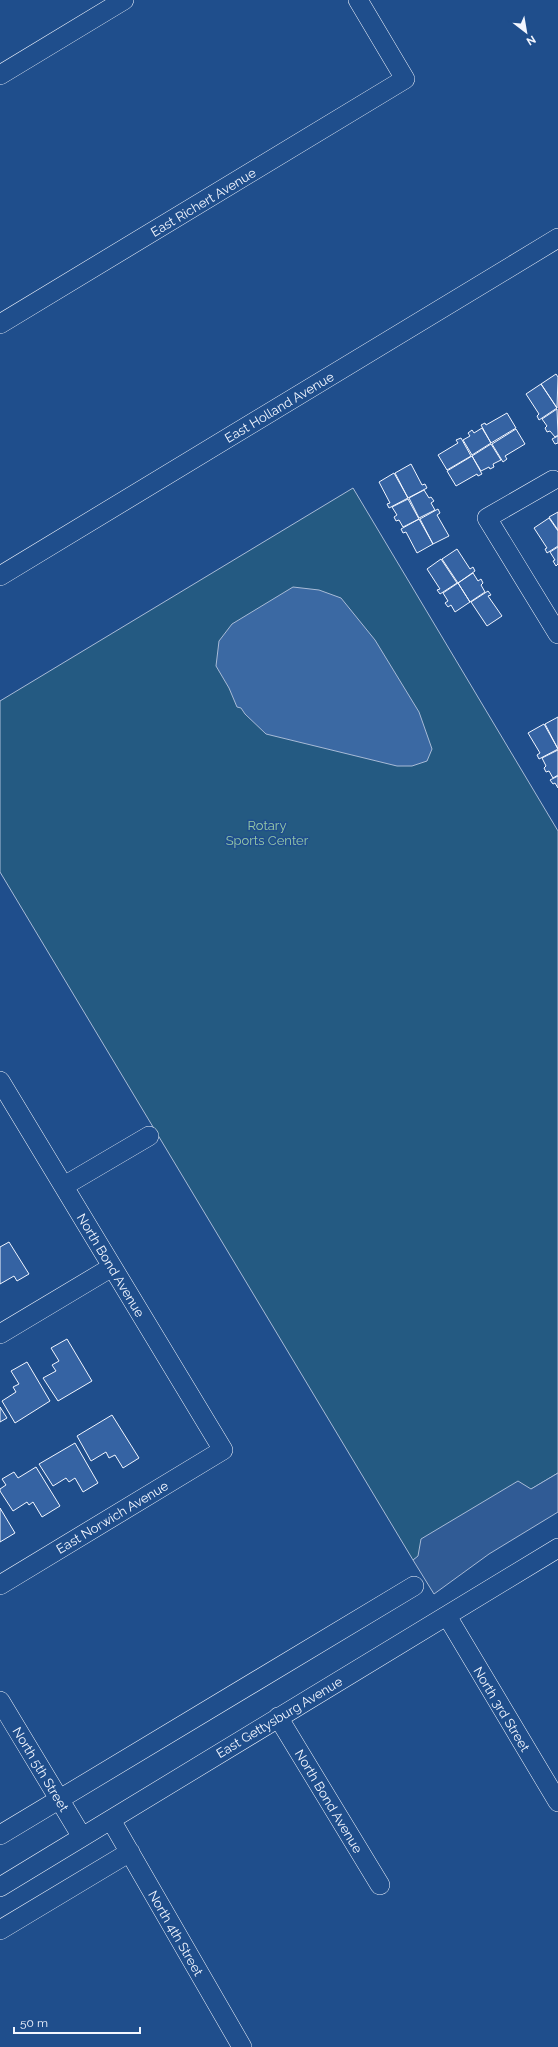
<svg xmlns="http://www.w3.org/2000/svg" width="558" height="2047" viewBox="0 0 558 2047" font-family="Raleway,sans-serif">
<rect width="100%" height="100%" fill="#1f4e8c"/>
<!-- green -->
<path fill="#245a82" stroke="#a8bbd7" d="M353 488 558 831V1473L413 1560 0 872V701Z"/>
<!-- parking -->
<path fill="#305b95" stroke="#a8bbd7" d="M558 1473V1512L489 1554 434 1594 413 1560 418 1556 421 1539 518 1481 531 1489Z"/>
<!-- water -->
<path fill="#3b69a3" stroke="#a8bbd7" d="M293 587 319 590 341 598 375 640 419 712 432 749 427 761 412 766H397L266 734 245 714 241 708 237 707 229 688 216 666 219 641 232 624Z"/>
<!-- building -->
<path fill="#3563a3" stroke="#f2f6ff" d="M556 374 558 377 557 408 541 384Z
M541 384 557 408 539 420 537 416 539 414 526 394Z
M557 409 558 435 555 437 550 431 547 432 545 428 547 426 542 419Z
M507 413 516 428 491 443 481 425 485 423 486 425Z
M482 428 491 443 472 455 463 440 470 436 468 433 472 430 474 433Z
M516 429 525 444 505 456 507 459 503 462 492 444Z
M558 436V443L555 444 552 439Z
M461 438 471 456 447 470 438 455 458 443 456 440Z
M491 444 501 460 493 464 494 467 490 469 489 467 481 471 472 456Z
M472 456 482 474 478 476 477 474 456 486 447 471Z
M411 464 422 485 425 484 427 488 408 498 395 473Z
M394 473 408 498 389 508 387 504 390 503 379 482Z
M424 490 429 498 431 497 434 501 431 503 435 510 419 518 409 498Z
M408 499 419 519 403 527 399 520 396 521 394 517 397 515 392 507Z
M438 509 440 513 437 515 449 536 433 544 420 519Z
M558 512V530L549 517Z
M549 518 558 531V546L547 553 545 549 547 548 534 528Z
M419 519 433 544 417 553 406 532 403 533 401 529Z
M558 547V564L556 566 553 561 555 560 550 552Z
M457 549 470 569 473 567 475 571 458 583 442 559Z
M441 559 457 583 440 594 437 590 440 589 427 569Z
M473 573 478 581 481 579 483 583 481 585 485 592 470 602 458 583Z
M458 583 470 602 455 612 451 605 448 607 445 603 448 601 443 593Z
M488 591 491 595 488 596 502 616 487 626 471 602Z
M558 717V749L545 724Z
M544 724 558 749 539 759 537 755 540 753 528 733Z
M558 750V775L553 778 549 771 546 772 544 768 546 766 542 758Z
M558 776V788L555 783 553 784 550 780Z
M9 1242 29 1274 17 1281 14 1276 0 1284V1247Z
M67 1339 92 1381 58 1401 43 1378 56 1371 52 1365 59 1361 51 1348Z
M27 1362 50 1401 15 1423 2 1401 16 1392 13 1387 19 1384 11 1371Z
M0 1407 7 1418 0 1422Z
M112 1415 139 1458 123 1468 115 1455 109 1458 106 1452 91 1461 77 1436Z
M75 1443 98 1483 83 1492 75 1478 69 1482 66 1478 53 1486 39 1464Z
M36 1467 60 1506 42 1517 33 1502 29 1505 27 1502 13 1511 0 1491V1489L6 1485 2 1479 14 1472 18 1478Z
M0 1508 15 1533 0 1542Z"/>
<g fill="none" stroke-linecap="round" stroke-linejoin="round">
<defs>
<path id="minor" d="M0 75 124 0
M0 324 405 79 358 0
M553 480 487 518 558 634
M0 576 558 238
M0 1081 223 1450 0 1585
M64 1186 149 1136
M0 1334 112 1267
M447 1616 558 1802
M0 1701 82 1837
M278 1717 380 1885
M111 1820 242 2047
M0 1835 414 1586
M0 1887 558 1548
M0 1930 130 1852"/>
</defs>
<!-- minor casing -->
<use href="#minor" stroke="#f2f6ff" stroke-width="20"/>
<!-- minor -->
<use href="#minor" stroke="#1f4e8c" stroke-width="19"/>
</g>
<g text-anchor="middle" stroke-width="3" stroke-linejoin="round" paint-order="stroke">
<!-- street labels -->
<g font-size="13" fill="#f2f6ff" stroke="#1f4e8c">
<text transform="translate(203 202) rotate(-31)" y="5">East Richert Avenue</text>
<text transform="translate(279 407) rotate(-31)" y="5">East Holland Avenue</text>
<text transform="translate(111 1265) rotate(59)" y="5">North Bond Avenue</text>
<text transform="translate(112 1517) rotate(-31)" y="5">East Norwich Avenue</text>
<text transform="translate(502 1709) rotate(59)" y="5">North 3rd Street</text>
<text transform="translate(279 1717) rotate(-31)" y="5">East Gettysburg Avenue</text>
<text transform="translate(41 1769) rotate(59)" y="5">North 5th Street</text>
<text transform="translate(329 1801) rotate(59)" y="5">North Bond Avenue</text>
<text transform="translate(176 1933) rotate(60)" y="5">North 4th Street</text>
</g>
<!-- park labels -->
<g font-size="13" fill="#97c8a6" stroke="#1f4e8c">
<text x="267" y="830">Rotary<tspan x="267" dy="15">Sports Center</tspan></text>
</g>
</g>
<!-- north arrow -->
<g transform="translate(526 32) rotate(149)" stroke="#1f4e8c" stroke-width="3" paint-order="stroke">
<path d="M0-3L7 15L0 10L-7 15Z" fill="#f2f6ff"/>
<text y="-6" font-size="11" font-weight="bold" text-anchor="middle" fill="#f2f6ff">N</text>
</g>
<!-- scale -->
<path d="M14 2027v6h126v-6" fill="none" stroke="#f2f6ff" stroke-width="2"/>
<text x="20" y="2027" font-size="12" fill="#f2f6ff" stroke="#1f4e8c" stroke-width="3" paint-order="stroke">50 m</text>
</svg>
